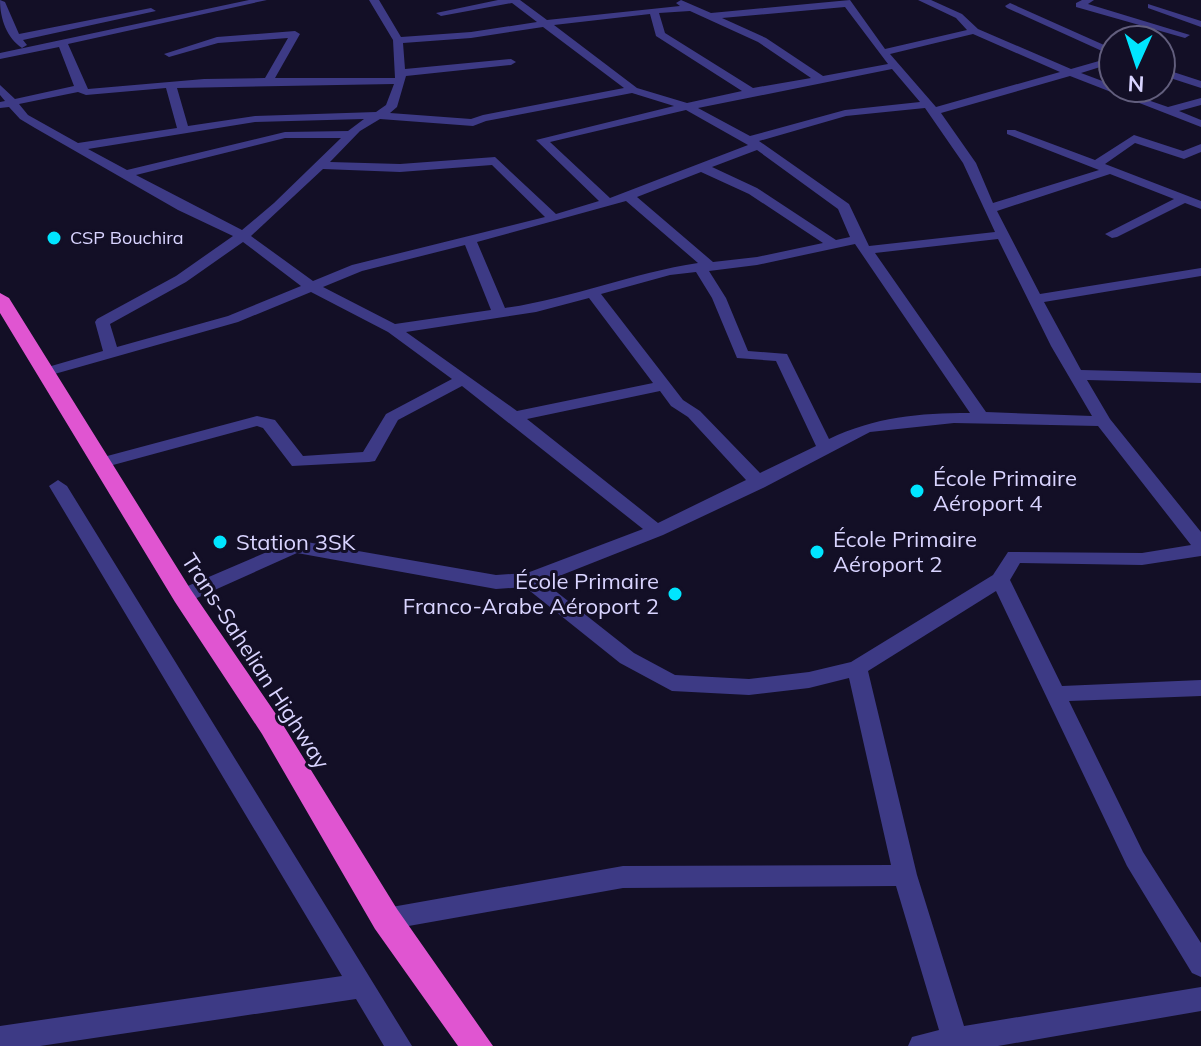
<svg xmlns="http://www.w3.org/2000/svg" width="1201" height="1046" viewBox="0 0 1201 1046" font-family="Mulish,sans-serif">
<rect width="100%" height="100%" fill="#130f26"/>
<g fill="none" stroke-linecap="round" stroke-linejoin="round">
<!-- minor -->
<path fill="#3d3a85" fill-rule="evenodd" d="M0 0 5 2 19 34 151 8 156 11 23 40 27 45 22 48C7 38 0 19 0 0Z
M249 0H267L68 44 88 89 204 79 265 78 288 38 218 43 169 57 164 54 217 37 295 31 300 34 275 78H395L393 40 369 0H379L401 37 471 32 537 22 512 3 441 16 436 13 498 0H520L547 20 680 6 676 3 681 0 711 13 850 0 885 49 967 30 956 18 918 0H931L962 14 978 29 1071 69 1113 57V63L1081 73 1113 85V88L1168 107 1201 98V105L1179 111 1201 120V127L1070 76 941 113 976 163 993 203 1099 170 1007 134V130H1015L1095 160 1134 135 1183 151 1201 144V152L1184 159 1135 143 1105 164 1201 201V209L1185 203 1117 237 1112 238 1105 234 1174 199 1110 174 997 211 1040 294 1201 268V276L1044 302 1081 370 1201 373V383L1087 380 1110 419 1201 532V556L1142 565 1020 563 1010 580 1062 686 1201 680V696L1069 701 1143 852 1201 943V977L1192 973 1127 866 996 591 868 671 917 875 964 1026 1201 987V1011L998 1046H908L912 1037 939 1030 896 886 623 888 386 930 377 927 374 919 377 911 386 908 623 866 891 865 849 678 809 688 749 695 672 691 620 663 525 587 496 589 297 553 190 601H176L173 596 176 591 295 540 496 575 527 573 643 529 462 386 398 420 375 461 369 462 292 466 263 428 257 426 102 468 96 467 93 463 96 459 257 416 275 420 303 456 363 452 386 414 452 379 388 332 311 292 238 322 51 375H41L38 372 41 369 103 351 95 322 97 319 176 276 233 236 178 210 35 128 20 119 9 107 0 108V102L5 101 0 95V85L15 99 74 86 59 47 0 59V53ZM845 7 888 64 823 76 766 38 722 18ZM690 11 758 42 811 78 753 88 665 33 659 13ZM650 14 656 36 742 91 687 103 637 88 554 25ZM543 27 624 88 483 115 471 119 390 113 397 107 406 76 511 65 516 62 511 59 405 69 403 43 471 38ZM973 34 1060 72 936 107 890 54ZM892 69 920 102 845 110 750 136 698 108ZM394 84 386 105 376 112 255 116 188 126 177 88ZM166 88 177 128 78 143 28 115 19 104 78 92 86 95ZM632 93 674 106 536 140 599 201 556 214 495 157 400 164 330 162 360 131 380 119 473 126 486 121ZM925 108 963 163 995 232 869 246 849 204 759 141 846 116ZM686 110 748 145 610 198 550 142ZM364 119 348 131 285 132 127 170 88 149 255 122ZM285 138H341L274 203 242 230 136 175ZM757 150 838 209 850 237 836 240 757 188 712 167ZM492 165 545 217 352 265 313 281 251 236 323 169 400 172ZM701 172 749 194 823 243 757 257 713 262 637 197ZM626 201 698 263C632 273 570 299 505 308L477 242ZM998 239 1051 346 1092 416 986 412 875 253ZM243 242 301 286 228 316 117 347 110 324 186 282ZM855 244 970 413C919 413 875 417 829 439L787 354 748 351 726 298 709 271 757 265ZM465 245 491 310 395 324 323 287 362 271ZM696 272 712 298 737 358 776 361 816 446 760 473 700 411 683 400 601 294 670 275ZM589 298 653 383 517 411 406 332 536 312ZM660 391 671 406 688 417 746 480 658 523 527 419ZM954 423 1098 426 1191 545 1142 553 1008 552 993 575 851 662 809 672 749 679 675 675 634 653 544 582 663 535 765 487 870 432Z
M1082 0H1094L1088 4 1190 35 1185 38 1076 7V3Z
M1010 3 1113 49V56L1007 8 1005 6Z
M1148 4 1201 21V27L1148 8Z
M1161 68 1201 81V88L1161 75Z
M58 480 67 486 412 1046H384L356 999 40 1046H0V1026L342 976 49 486Z"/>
<!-- trunk -->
<path fill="#e055d1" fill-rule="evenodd" d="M0 293 9 298 191 590 280 720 397 909 493 1046H458L375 929 262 734 175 602 0 313Z"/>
</g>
<!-- markers -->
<g fill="#00e5ff" stroke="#130f26" stroke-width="3">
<circle cx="54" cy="238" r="8"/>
<circle cx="917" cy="491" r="8"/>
<circle cx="220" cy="542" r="8"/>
<circle cx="817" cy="552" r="8"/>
<circle cx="675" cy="594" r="8"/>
</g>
<g text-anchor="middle" stroke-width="6" stroke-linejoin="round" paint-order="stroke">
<!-- far-poi labels -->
<g font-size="18" fill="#d9d4ff" stroke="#130f26" text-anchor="start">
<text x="70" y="244">CSP Bouchira</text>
</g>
<!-- poi labels -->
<g font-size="22" fill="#d9d4ff" stroke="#130f26" text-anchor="start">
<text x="933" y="486">École Primaire<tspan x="933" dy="25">Aéroport 4</tspan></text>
<text x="833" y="547">École Primaire<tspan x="833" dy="25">Aéroport 2</tspan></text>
<text x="236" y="550">Station 3SK</text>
<text x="659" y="589" text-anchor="end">École Primaire<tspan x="659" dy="25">Franco-Arabe Aéroport 2</tspan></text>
</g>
<!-- street labels -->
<g font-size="22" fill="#d9d4ff" stroke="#130f26">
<text transform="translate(256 661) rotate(57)" y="8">Trans-Sahelian Highway</text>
</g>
</g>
<!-- north arrow -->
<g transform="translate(1137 64) rotate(183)"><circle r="38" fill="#130f26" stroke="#625e7d" stroke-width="2"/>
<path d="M0-6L14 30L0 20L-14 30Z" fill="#00e5ff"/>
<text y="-12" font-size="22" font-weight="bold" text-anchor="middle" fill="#d9d4ff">N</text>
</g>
</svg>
